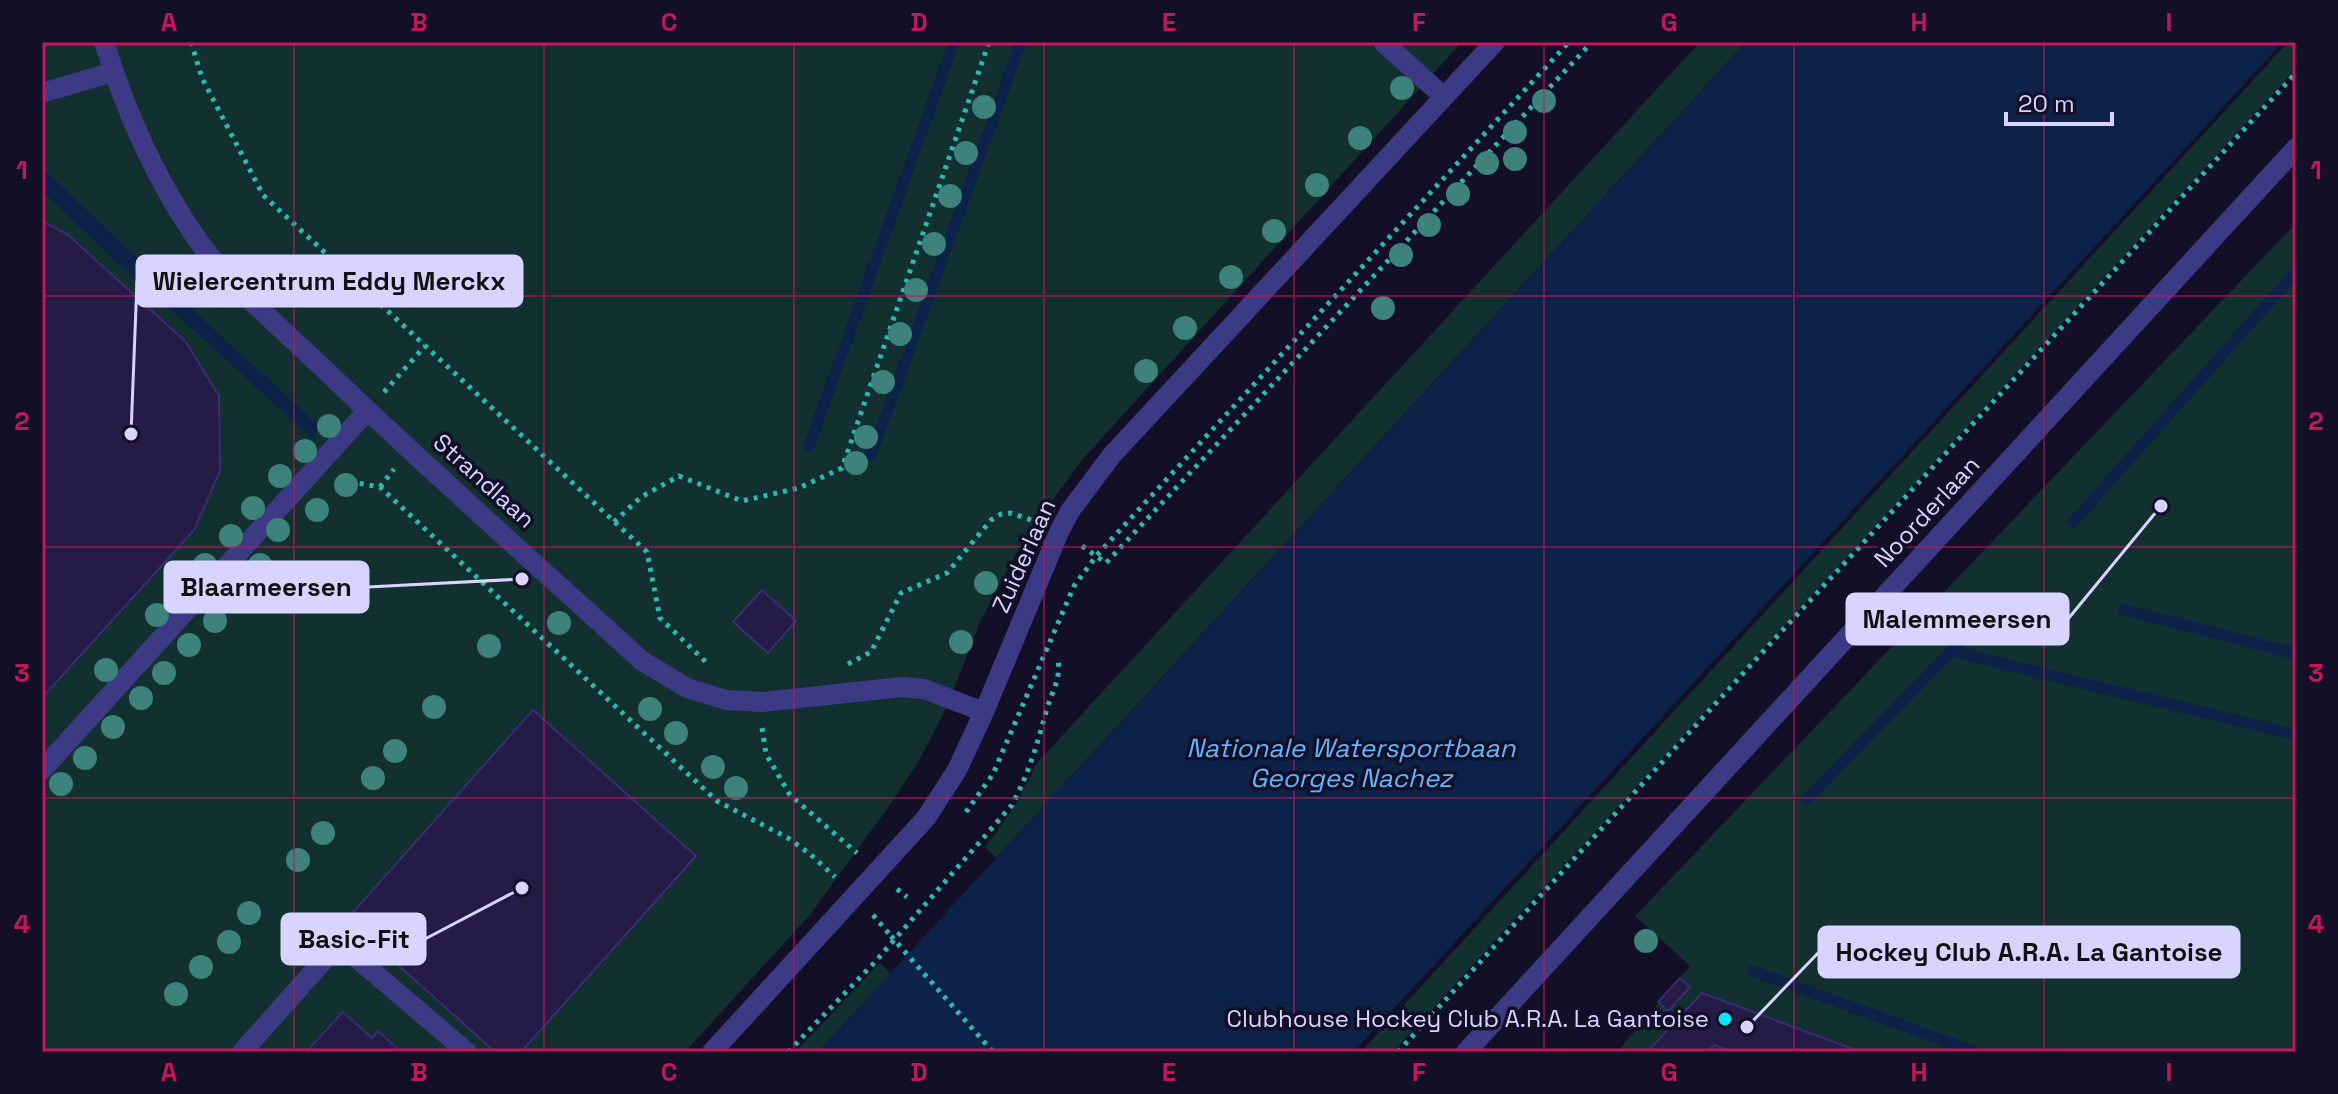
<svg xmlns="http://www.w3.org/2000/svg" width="2338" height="1094" viewBox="0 0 2338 1094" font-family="'Space Grotesk',sans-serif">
<rect width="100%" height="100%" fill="#130f26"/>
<!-- green -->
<path fill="#12302f" d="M42 42H1462L1082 460 1025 538 981 620 945 711 918 762 887 809 809 916 685 1052H42Z
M1700 42H1746L996 858 985 847C1006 820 1023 795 1036 764Z
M2288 42H2296V69L1393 1052H1361Z
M2296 223V1052H1617L1690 966 1635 916Z
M880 963 891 973 818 1052H795Z"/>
<!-- water -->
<path fill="#0c2248" d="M1746 42H2283L1354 1052H818Z
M42 168 167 286 155 298 42 191Z
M176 294 320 427 312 438 166 305Z"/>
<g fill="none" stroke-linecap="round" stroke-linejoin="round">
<!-- stream -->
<path stroke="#0c2248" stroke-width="11" d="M809 446 954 42
M871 456 1021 42
M2073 522 2296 272
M2124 610 2296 654
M1951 651 2296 735
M1806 800 1990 611
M1753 971 1975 1052"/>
</g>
<!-- building -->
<path fill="#241b47" stroke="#3b2d73" stroke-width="2" d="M42 221 67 234 186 342 219 396 220 471 194 530 42 698Z
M762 590 796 621 768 653 733 622Z
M533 710 696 856 521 1052H495L347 919Z
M1680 978 1690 987 1668 1011 1658 1002Z
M1702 993 1861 1052H1733L1714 1045 1707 1052H1647Z
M343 1012 372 1038 378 1031 401 1052H306Z"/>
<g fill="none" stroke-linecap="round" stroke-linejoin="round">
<!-- path -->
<path stroke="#2fb8b0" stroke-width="5" stroke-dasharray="4 6" stroke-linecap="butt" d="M191 42 202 78 263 195 647 552 660 618 709 665
M384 392 425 346
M340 480 380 487 717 801 788 838 810 854 835 877
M380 487 394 469
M614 522 641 497 679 476 742 501 799 488 842 468 989 42
M1082 546 1106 563 1592 42
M848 664 871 652 901 593 947 573 991 520 1001 514 1011 513 1034 521
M762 728 766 754 790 795 857 853
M966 812 993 774 1074 586 1097 555 1569 42
M897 889 907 897
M873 915 891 936
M788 1052 874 963 1012 805C1029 773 1038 742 1047 708 1053 690 1061 678 1058 659
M1398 1052 1759 656 2296 73"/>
<!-- minor -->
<path stroke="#3d3a85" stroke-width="20" d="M104 42C126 112 155 179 197 239 230 287 282 328 324 369 428 469 536 564 642 661L687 688 726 700 762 702 902 687 924 689 984 712
M1383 42 1444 97
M42 93 113 72
M42 770 367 411
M242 1052 339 943 467 1052
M712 1052 926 818 957 770 984 712 1059 532 1070 511 1112 455 1495 42
M1466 1052 2296 148"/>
<!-- path-bridge -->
<path stroke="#2fb8b0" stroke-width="5" stroke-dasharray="4 6" stroke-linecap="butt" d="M891 936 993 1052"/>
</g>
<!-- trees -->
<g fill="#3d827b">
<circle cx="1402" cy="88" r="12"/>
<circle cx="1544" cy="101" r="12"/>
<circle cx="984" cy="107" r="12"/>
<circle cx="1515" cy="132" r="12"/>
<circle cx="1360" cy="138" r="12"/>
<circle cx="966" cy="153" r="12"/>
<circle cx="1515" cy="159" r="12"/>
<circle cx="1487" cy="163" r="12"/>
<circle cx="1317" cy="185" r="12"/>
<circle cx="1458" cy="194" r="12"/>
<circle cx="950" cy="196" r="12"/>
<circle cx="1429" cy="225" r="12"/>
<circle cx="1274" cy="231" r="12"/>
<circle cx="934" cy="244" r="12"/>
<circle cx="1401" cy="255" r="12"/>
<circle cx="1231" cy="277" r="12"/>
<circle cx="916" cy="290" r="12"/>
<circle cx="1383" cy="308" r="12"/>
<circle cx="1185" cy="328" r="12"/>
<circle cx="900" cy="334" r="12"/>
<circle cx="1146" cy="371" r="12"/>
<circle cx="883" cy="382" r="12"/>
<circle cx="329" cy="426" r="12"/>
<circle cx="866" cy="437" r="12"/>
<circle cx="305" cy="451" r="12"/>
<circle cx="856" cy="463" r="12"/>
<circle cx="280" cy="476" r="12"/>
<circle cx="346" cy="485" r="12"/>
<circle cx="253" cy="508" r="12"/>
<circle cx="317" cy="510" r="12"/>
<circle cx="278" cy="530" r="12"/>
<circle cx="231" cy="536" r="12"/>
<circle cx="205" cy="565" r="12"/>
<circle cx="260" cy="565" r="12"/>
<circle cx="986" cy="583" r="12"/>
<circle cx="157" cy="615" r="12"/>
<circle cx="215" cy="621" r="12"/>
<circle cx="559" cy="623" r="12"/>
<circle cx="961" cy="642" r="12"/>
<circle cx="189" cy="645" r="12"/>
<circle cx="489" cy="646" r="12"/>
<circle cx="106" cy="670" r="12"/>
<circle cx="164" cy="673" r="12"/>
<circle cx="141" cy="698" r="12"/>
<circle cx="434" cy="707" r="12"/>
<circle cx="650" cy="709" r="12"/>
<circle cx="113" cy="727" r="12"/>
<circle cx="676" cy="733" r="12"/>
<circle cx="395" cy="751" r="12"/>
<circle cx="85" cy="758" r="12"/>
<circle cx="713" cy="767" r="12"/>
<circle cx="373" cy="778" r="12"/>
<circle cx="61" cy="784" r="12"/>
<circle cx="736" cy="788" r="12"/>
<circle cx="323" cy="833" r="12"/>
<circle cx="298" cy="860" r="12"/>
<circle cx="249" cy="913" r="12"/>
<circle cx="1646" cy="941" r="12"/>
<circle cx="229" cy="942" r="12"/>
<circle cx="201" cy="967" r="12"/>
<circle cx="176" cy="994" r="12"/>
</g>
<!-- grid -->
<path fill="none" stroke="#c2185b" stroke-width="2" stroke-opacity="0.55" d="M294 42V1052M544 42V1052M794 42V1052M1044 42V1052M1294 42V1052M1544 42V1052M1794 42V1052M2044 42V1052M42 296H2296M42 547H2296M42 798H2296"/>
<!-- markers -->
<circle fill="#00e5ff" stroke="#130f26" stroke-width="3" cx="1725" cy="1019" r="8"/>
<g text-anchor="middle" stroke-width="7" stroke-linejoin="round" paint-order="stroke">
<!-- street labels -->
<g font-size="24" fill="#d9d4ff" stroke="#130f26">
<text transform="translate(484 481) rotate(42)" y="8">Strandlaan</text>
<text transform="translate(1927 512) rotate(-47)" y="8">Noorderlaan</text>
<text transform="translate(1024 556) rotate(-66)" y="8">Zuiderlaan</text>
</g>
<!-- poi labels -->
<g font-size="24" fill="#d9d4ff" stroke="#130f26" text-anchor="end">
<text x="1709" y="1027">Clubhouse Hockey Club A.R.A. La Gantoise</text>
</g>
<!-- water labels -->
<g font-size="26" font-style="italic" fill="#62b6ff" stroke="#130f26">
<text x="1351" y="757">Nationale Watersportbaan<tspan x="1351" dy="30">Georges Nachez</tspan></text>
</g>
</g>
<!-- callouts -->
<path fill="none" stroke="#d9d4ff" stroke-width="3" d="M131 434L137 281M522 579L368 587M2161 506L2068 619M522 888L425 939M1747 1027L1819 952"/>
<g fill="#d9d4ff" stroke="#130f26" stroke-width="3">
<circle cx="131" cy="434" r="8"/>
<circle cx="522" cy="579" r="8"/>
<circle cx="2161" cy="506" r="8"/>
<circle cx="522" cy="888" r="8"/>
<circle cx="1747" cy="1027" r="8"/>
</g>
<g fill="#d9d4ff" stroke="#d9d4ff" stroke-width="3">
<rect x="137" y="256" width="385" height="50" rx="8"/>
<rect x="165" y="562" width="203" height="50" rx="8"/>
<rect x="1847" y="594" width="221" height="50" rx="8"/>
<rect x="282" y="914" width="143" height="50" rx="8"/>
<rect x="1819" y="927" width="420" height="50" rx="8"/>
</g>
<g font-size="26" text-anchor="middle" font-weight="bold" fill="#111">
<text x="329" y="290">Wielercentrum Eddy Merckx</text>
<text x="266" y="596">Blaarmeersen</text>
<text x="1957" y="628">Malemmeersen</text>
<text x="354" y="948">Basic-Fit</text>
<text x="2029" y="961">Hockey Club A.R.A. La Gantoise</text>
</g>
<!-- border -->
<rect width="2338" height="1094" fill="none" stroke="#130f26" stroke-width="88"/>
<!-- scale -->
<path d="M2006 112v12h106v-12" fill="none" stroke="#d9d4ff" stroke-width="4"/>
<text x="2018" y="112" font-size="24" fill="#d9d4ff" stroke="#130f26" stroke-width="6" paint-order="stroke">20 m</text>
<rect x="44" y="44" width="2250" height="1006" fill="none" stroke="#c2185b" stroke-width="3"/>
<g font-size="26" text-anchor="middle" font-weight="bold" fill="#c2185b">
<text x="169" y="31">A</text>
<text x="419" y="31">B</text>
<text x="669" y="31">C</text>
<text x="919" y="31">D</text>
<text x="1169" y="31">E</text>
<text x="1419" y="31">F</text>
<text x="1669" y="31">G</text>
<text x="1919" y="31">H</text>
<text x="2169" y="31">I</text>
<text x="22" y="179">1</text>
<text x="2316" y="179">1</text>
<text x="22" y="430">2</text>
<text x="2316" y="430">2</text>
<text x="22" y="682">3</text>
<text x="2316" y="682">3</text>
<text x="22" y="933">4</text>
<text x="2316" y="933">4</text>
<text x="169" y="1081">A</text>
<text x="419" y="1081">B</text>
<text x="669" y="1081">C</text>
<text x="919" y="1081">D</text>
<text x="1169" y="1081">E</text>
<text x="1419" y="1081">F</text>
<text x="1669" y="1081">G</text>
<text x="1919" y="1081">H</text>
<text x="2169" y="1081">I</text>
</g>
</svg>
